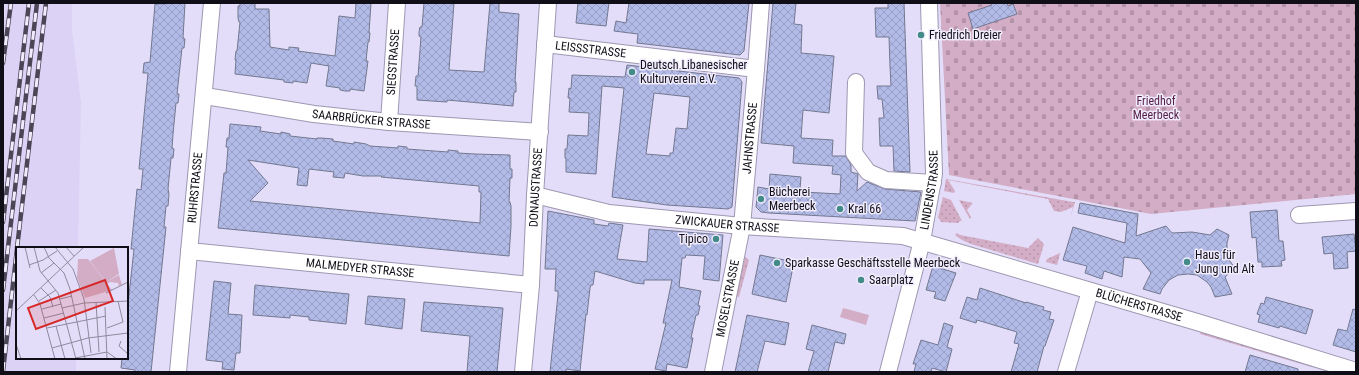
<svg xmlns="http://www.w3.org/2000/svg" width="1359" height="375" viewBox="0 0 1359 375" font-family="'Roboto Condensed',sans-serif">
<defs>
<pattern id="grass-dots" width="8" height="8" patternUnits="userSpaceOnUse"><rect width="8" height="8" fill="#d3acc5"/><path d="M2 2h.1M6 6h.1" fill="none" stroke="#b493a8" stroke-width="1.8" stroke-linecap="round"/></pattern>
<pattern id="cemetery-stones" width="16" height="16" patternUnits="userSpaceOnUse"><rect width="16" height="16" fill="#d3acc5"/><path d="M2 7V4a2 2 0 0 1 4 0v3zM10 15v-3a2 2 0 0 1 4 0v3z" fill="#b493a8"/></pattern>
<pattern id="building-cross-hatch" width="8" height="8" patternUnits="userSpaceOnUse"><rect width="8" height="8" fill="#b2bbe7"/><path d="M0 0l8 8M0 8l8-8" fill="none" stroke="#98a0c5"/></pattern>
</defs>
<rect width="100%" height="100%" fill="#e4ddf9"/>
<!-- built -->
<path fill="#dbd2f5" d="M6 3H72V31L81 103 78 248H17V358H76V372H3V31Z"/>
<!-- grass -->
<path fill="url(#grass-dots)" d="M946 179 1073 202H1075L1070 219 1073 207 1061 212 1054 211 1048 199 948 180 955 191 954 193 944 191Z
M943 197 951 200 962 221H960L958 223 941 222 938 217Z
M959 200 973 203 967 210 971 217 970 219Z
M957 233 960 235 1028 248 1038 238 1044 244 1038 264 971 244 962 240 955 235Z
M1061 250 1057 265 1046 262 1047 259 1060 253Z
M745 257 749 260 739 297 736 296Z
M1201 331 1313 363 1312 367 1200 334Z"/>
<!-- cemetery -->
<path fill="url(#cemetery-stones)" d="M940 3H1355L1356 7V194L1151 214 949 175Z"/>
<!-- pitch -->
<path fill="#d3acc5" d="M843 308 869 315 866 325 840 317Z"/>
<!-- building -->
<path fill="url(#building-cross-hatch)" stroke="#737891" fill-rule="evenodd" d="M185 3 183 38 185 39 184 48H182L177 94H179L178 103H176L173 134 172 148 174 149 173 158H171L168 189 169 194 168 206H166L164 227H166L151 372H135V370L121 368 122 358H127V313L134 249H131L137 189 141 190 143 169H139L148 73H143L144 63 150 62 155 4Z
M240 3H255V9H269L270 47 289 50V47L299 48 298 51 335 56 339 16 355 18 356 3H371L369 33H370L369 42H368L366 61H368L364 91 350 89V91H345L340 90V88L326 86 329 66 311 63 307 83 293 81V83L284 82V80L235 74 236 60H235L236 51H237L240 22H239L238 18V6H240Z
M424 3H454L449 70 484 72 490 3H499V12L519 14 515 82H516V92H514L513 106 447 100V102L417 100V86H415L416 76H418L421 37 419 36V32L420 27H422Z
M578 3H609L606 26 576 23Z
M629 3H749L744 51 740 55 637 43 638 34 614 31 616 21 626 23Z
M773 3H796L794 24 802 25 801 53 834 56 829 113 803 110 801 138 833 140 832 156H846L851 165V172L858 174 857 191 867 182 885 189 921 192 915 221 769 213 761 212 756 207 758 187 769 189 770 174 801 177 800 189H802V192L840 194 841 175 832 174 833 166 793 163 794 146 761 143Z
M888 3H904L910 172 894 171 893 146H880L879 118H884L882 99H878L877 86H891L890 66 889 37H876L875 8H888Z
M991 3H1007L1008 6 1013 4 1017 14 973 29 968 13 992 5Z
M627 65 739 78 742 82 732 207 728 209 667 205 612 197 624 88 602 86 596 174 566 172V158H565V149H567L568 135 588 136 589 113 569 112 570 98H568L569 88 571 89 572 75 625 77ZM654 93 690 97 687 129 676 128 673 153H670V156L646 154Z
M230 124 261 127 260 131 281 134V132L286 133 290 134V136L317 139V138H321L333 139V141L354 144V142L366 144 370 146 398 148V146L407 147V149L448 152V150L458 151V153L475 154 510 155V169H512V178H510L509 202H510L511 206V226L509 256 218 228 224 173H226L228 147H226L227 138H229ZM248 160 299 168 297 185 307 186 309 169 334 172 333 177 344 178 345 173 363 176H382L381 177 479 186V192H481L480 223 250 201 268 183Z
M1080 203 1138 214 1136 236 1166 226 1172 233 1192 232 1210 235 1217 229 1229 235 1227 243V253L1229 260 1235 268 1225 277 1232 294 1215 297 1211 287 1207 282 1197 275 1188 274 1178 275 1169 280 1162 289 1160 294 1143 289 1151 273 1140 259 1124 257 1122 277 1104 271 1102 279 1085 273 1087 266 1063 260 1073 227 1125 243 1127 223 1078 213Z
M1277 210 1279 241H1283L1285 260 1281 261 1282 266 1262 267V262H1258L1256 237 1252 238 1250 212Z
M548 211 594 220V224L608 226 609 223 623 225 617 259 647 262 649 229 723 235 719 281 703 279 705 256 686 255 685 258H682L679 287 701 291 698 305 700 306 698 315H696L691 338H693L687 368 667 364 666 371 655 369 666 323H663L672 280H644V284L635 283 595 271 593 285H591L590 288 587 315 586 314 580 371 566 369V372H550L558 295V291H555L556 269H545Z
M1354 234 1356 251 1347 252 1348 268 1334 269 1333 253 1324 254 1322 237Z
M760 255 794 262 786 302 752 294Z
M933 266 956 273 945 301 934 298 936 292 926 290Z
M214 281 231 283 228 314 242 315 240 353H236L234 370 222 369 223 362 206 360Z
M255 285 349 294 346 324 309 320V317L290 315V318L253 315Z
M980 288 1026 303V302L1044 307 1043 310 1051 312 1049 319 1054 320 1045 346H1044L1037 372H1011L1019 344 1014 343 1017 332 977 320 976 323 960 318 967 297 977 300Z
M368 296 405 299 402 329 365 324Z
M1266 297 1313 310 1306 334 1280 326 1279 328 1258 322 1260 315 1257 314 1261 303 1264 304Z
M424 302 503 308 497 372H467L470 336 421 331Z
M1353 309 1356 310V352L1333 345 1338 329 1347 331Z
M747 315 789 323 785 345 765 341 757 372H735Z
M944 323 953 326 947 347 952 349 946 372 932 368 931 372H914L916 364H913L921 340 938 345Z
M812 325 846 334 844 344 835 342 828 372H808L814 351 806 349Z
M1250 355 1298 369V372H1245Z"/>
<g fill="none" stroke-linecap="round" stroke-linejoin="round">
<defs>
<g id="minor">
<path id="s1" d="M545 44 756 69"/>
<path d="M856 82 854 153 868 172 886 180 933 183"/>
<path id="s2" d="M205 96 314 114 389 122 540 132"/>
<path id="s3" d="M389 122 397 3"/>
<path id="s4" d="M535 195 609 213 742 226 903 236 1197 322 1356 371"/>
<path d="M1299 215 1356 211"/>
<path id="s5" d="M189 251 531 285"/>
<path id="s6" d="M178 372 212 3"/>
<path id="s7" d="M523 372 531 285 535 195 548 3"/>
<path id="s8" d="M713 372 742 226 756 69 761 3"/>
<path id="s9" d="M888 372 922 241 934 174 929 3"/>
<path d="M1066 372 1090 291"/>
</g>
</defs>
<!-- minor casing -->
<use href="#minor" stroke="#9e97b1" stroke-width="18"/>
<!-- minor -->
<use href="#minor" stroke="#fff" stroke-width="16"/>
<defs>
<path id="rail" d="M3 63 11 3
M3 222 29 3
M17 248 46 3
M3 290 37 3
M3 371 17 249"/>
</defs>
<!-- rail casing -->
<use href="#rail" stroke="#4a4655" stroke-width="4.5"/>
<!-- rail -->
<use href="#rail" stroke="#f1ecfd" stroke-width="3" stroke-dasharray="9" stroke-linecap="butt"/>
</g>
<!-- markers -->
<g fill="#438b88" stroke="#f1ecfd" stroke-width="1.5">
<circle cx="921" cy="35" r="4"/>
<circle cx="632" cy="72" r="4"/>
<circle cx="761" cy="199" r="4"/>
<circle cx="840" cy="209" r="4"/>
<circle cx="716" cy="239" r="4"/>
<circle cx="1187" cy="262" r="4"/>
<circle cx="777" cy="263" r="4"/>
<circle cx="861" cy="280" r="4"/>
</g>
<g text-anchor="middle" stroke-width="3" stroke-linejoin="round" paint-order="stroke">
<!-- poi labels -->
<g font-size="12" fill="#100e17" stroke="#f1ecfd" text-anchor="start">
<text x="929" y="39">Friedrich Dreier</text>
<text x="640" y="69">Deutsch Libanesischer<tspan x="640" dy="14">Kulturverein e.V.</tspan></text>
<text x="769" y="196">Bücherei<tspan x="769" dy="14">Meerbeck</tspan></text>
<text x="848" y="213">Kral 66</text>
<text x="708" y="243" text-anchor="end">Tipico</text>
<text x="1195" y="259">Haus für<tspan x="1195" dy="14">Jung und Alt</tspan></text>
<text x="785" y="267">Sparkasse Geschäftsstelle Meerbeck</text>
<text x="869" y="284">Saarplatz</text>
</g>
<!-- street labels -->
<g font-size="12" fill="#100e17" stroke="#f1ecfd">
<text dy="4" stroke="none"><textPath href="#s1" startOffset="46">LEISSSTRASSE</textPath></text>
<text dy="4" stroke="none"><textPath href="#s3" startOffset="60">SIEGSTRASSE</textPath></text>
<text dy="4" stroke="none"><textPath href="#s2" startOffset="168">SAARBRÜCKER STRASSE</textPath></text>
<text dy="4" stroke="none"><textPath href="#s8" startOffset="237">JAHNSTRASSE</textPath></text>
<text dy="4" stroke="none"><textPath href="#s6" startOffset="185">RUHRSTRASSE</textPath></text>
<text dy="4" stroke="none"><textPath href="#s7" startOffset="185">DONAUSTRASSE</textPath></text>
<text dy="4" stroke="none"><textPath href="#s9" startOffset="187">LINDENSTRASSE</textPath></text>
<text dy="4" stroke="none"><textPath href="#s4" startOffset="195">ZWICKAUER STRASSE</textPath></text>
<text dy="4" stroke="none"><textPath href="#s5" startOffset="172">MALMEDYER STRASSE</textPath></text>
<text dy="4" stroke="none"><textPath href="#s8" startOffset="75">MOSELSTRASSE</textPath></text>
<text dy="4" stroke="none"><textPath href="#s4" startOffset="617">BLÜCHERSTRASSE</textPath></text>
</g>
<!-- park labels -->
<g font-size="12" fill="#531e44" stroke="#f1ecfd">
<text x="1156" y="105">Friedhof<tspan x="1156" dy="14">Meerbeck</tspan></text>
</g>
</g>
<!-- overview -->
<g transform="translate(16 247)">
<rect width="112" height="112" fill="#e4ddf9"/>
<path d="M98 1 103 27 90 35 74 14Z" fill="#d3acc5"/>
<path d="M103 28 106 38 103 39 102 36 94 35 91 37 90 35Z" fill="#d3acc5"/>
<path d="M62 12H72L96 43 69 51 61 31Z" fill="#d3acc5"/>
<path d="M87.5 13a5.5 5.5 0 1 1 11 0a5.5 5.5 0 1 1-11 0ZM86 13 96 26 91 30 79 18Z" fill="#d3acc5"/>
<path fill="none" stroke="#8f8a9f" stroke-width="1" d="M9 0 14 21M18 0 24 24 42 46 60 112M28 0 33 11 48 26 54 42 69 112M39 0 57 22 68 52 75 106M50 0 58 9M13 18 27 13 41 4M25 26 38 16M25 41 34 50 37 60M90 46 112 35M18 48 24 57 39 112M44 52 56 49M23 54 40 43M80 55 83 105M89 60 91 112M46 61 68 56 112 54M26 62 45 57M0 64 68 0M28 71 48 66M40 79 49 112M31 81 90 69M91 81 107 75 102 54M105 94 103 99 112 107M0 97 5 112M36 101 72 91 112 86M59 111 91 105 101 112"/>
<path fill="#d62828" fill-opacity="0.15" stroke="#d62828" stroke-width="2" d="M89 33 97 54 20 82 12 61Z"/>
<rect width="112" height="112" fill="none" stroke="#100e17" stroke-width="2"/>
</g>
<!-- border -->
<rect width="1359" height="375" fill="none" stroke="#100e17" stroke-width="8"/>
</svg>
